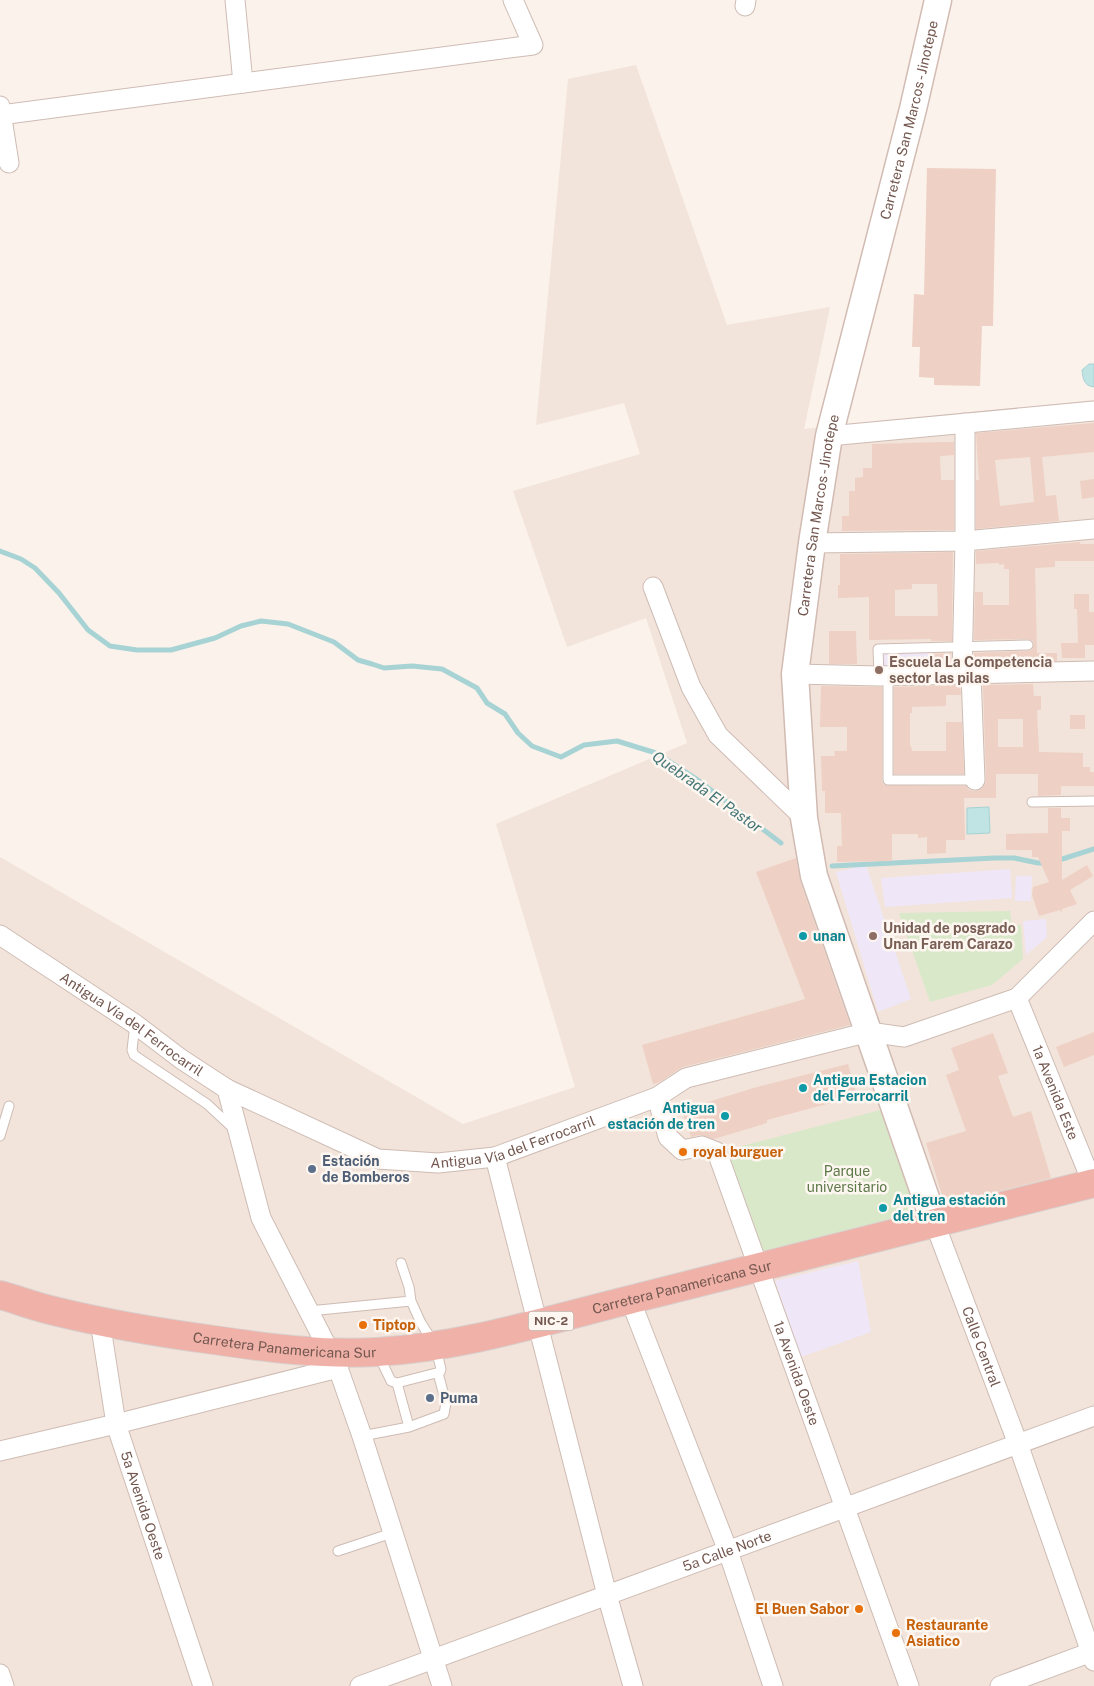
<svg xmlns="http://www.w3.org/2000/svg" width="1094" height="1686" viewBox="0 0 1094 1686" font-family="'Public Sans',sans-serif">
<rect width="100%" height="100%" fill="#fbf2eb"/>
<!-- residential -->
<path fill="#f2e4da" d="M636 65 727 325 830 307 804 429 1094 400V1686H0V857L463 1124 575 1087 496 824 687 743 646 618 567 647 513 491 640 454 624 403 536 425 568 79Z"/>
<!-- education -->
<path fill="#efe7f8" d="M929 650V667L880 668V651Z
M866 865 911 999 878 1012 836 872Z
M1010 869 1012 898 885 907 881 878Z
M1016 876H1032L1031 901H1015Z
M1046 919 1047 937 1026 955 1023 921Z
M858 1261 871 1332 801 1357 775 1281Z"/>
<!-- green -->
<path fill="#dae8ca" d="M1010 911 1012 925H1021L1023 959 992 985 930 1002 899 913Z
M888 1108 925 1221 763 1257 723 1151Z"/>
<!-- water -->
<path fill="#c0e3e3" stroke="#a7d3d4" d="M1089 364H1094V387C1084 386 1083 379 1082 370Z
M989 807 990 833 967 834V808Z"/>
<g fill="none" stroke-linecap="round" stroke-linejoin="round">
<!-- stream -->
<path stroke="#a7d3d4" stroke-width="5" d="M0 551 21 559 35 568 59 593 88 630 110 646 137 650H171L215 638 241 626 261 621 288 624 334 642 358 660 372 664 384 668 412 666 442 669 477 688 487 703 505 714 518 733 532 746 561 757 584 745 617 741 656 753 695 778 781 843
M1056 861 1094 849
M832 866 995 858H1014L1038 863H1046"/>
</g>
<!-- building -->
<path fill="#eed0c5" fill-rule="evenodd" d="M927 168 996 169 993 326H982L980 386 934 385V378L919 377 920 347H912L914 294 924 295Z
M1094 423V452L1042 457 1046 496 1056 495 1059 521 976 529V480H979L976 433ZM1030 457 1034 502 1000 506 995 460Z
M941 442H954V455L940 456 941 480H954V530L842 531V516H849V491H855V478L863 477V468H872V444Z
M1094 479V497L1082 499 1080 481Z
M1080 542V544H1094V561H1055V567L1035 568 1037 653H1057V661L974 662V653L1028 651 1032 650 1034 645 1033 641 1028 639 974 640 975 592H983V605H1009V569H1004V564L999 565V563L976 564V551Z
M953 552 952 641H931V639L869 640V597L838 598V585H840V554ZM912 584H937L938 616H895V590L912 589Z
M1074 594H1089V612H1094V645H1085V658H1062L1061 643H1078L1077 609H1074Z
M829 631H856L857 664H829Z
M951 653V663L931 664V654Z
M1033 684 1034 696H1041V710H1037L1039 752 1083 753V767H1090V772H1094V786H1061V795L1038 796V774H996V798H964L965 840H946V853L927 854V837L918 838V834H892V861L837 862V846H842L841 813H825V791H822L821 756H835L834 751H847V727H820L821 686 882 687V780L884 785 966 786 969 790 975 791 981 789 985 785 986 780 983 685ZM998 719H1023V747H998Z
M960 685 961 695H946V706L912 707V713H910V746H911L912 751H946V722H962L964 774H894V687Z
M1070 715H1085V729H1070Z
M1048 808H1061V818H1070V831H1062V880L1087 865 1093 876 1070 890 1077 904 1062 909V913L1060 910 1039 916 1032 895 1033 887 1049 882 1038 857H1032V850H1006V834L1048 833Z
M796 858 800 881 850 1025 683 1067 658 1083 653 1084 642 1045 805 999 756 872Z
M1094 1032V1055L1064 1067 1056 1047Z
M993 1033 1008 1073 998 1076 1013 1117 1031 1111 1051 1178 945 1205 926 1143 966 1131 946 1075 959 1070 951 1048Z
M848 1064 857 1096 767 1120V1123L714 1139 700 1135 691 1137 682 1110 757 1087Z"/>
<g fill="none" stroke-linecap="round" stroke-linejoin="round">
<defs>
<path id="lane" d="M888 675V780H975
M879 676 878 649 1028 645
M1032 802 1094 801
M135 1024 132 1050 134 1055 207 1104 234 1129
M0 1136 9 1106
M309 1311 411 1301 409 1287 401 1263
M379 1356 391 1381 397 1383 440 1372 441 1369 435 1345 421 1323 411 1301
M397 1383 409 1427
M362 1436 409 1427 444 1414 446 1403 438 1373
M338 1551 392 1533"/>
<g id="street">
<path d="M235 0 243 83"/>
<path d="M745 6 746 0"/>
<path d="M0 106 9 163"/>
<path d="M0 115 533 45 513 0"/>
<path d="M829 436 1094 411"/>
<path d="M812 543 965 541 1094 529"/>
<path d="M653 587 691 687 718 735 804 818"/>
<path d="M971 673 975 780"/>
<path d="M795 674 879 676 1094 671"/>
<path d="M962 674 965 541V423"/>
<path id="s1" d="M0 935 135 1024 181 1059 227 1089 378 1159 438 1163 495 1157 657 1097 686 1078 869 1032 904 1037 1017 998 1094 921"/>
<path id="s2" d="M1017 998 1094 1187"/>
<path d="M227 1089 261 1218 338 1368 362 1436 442 1686"/>
<path id="s3" d="M657 1097 668 1137 682 1150 702 1146 717 1152 909 1686"/>
<path d="M495 1157 607 1595 633 1686"/>
<path id="s4" d="M935 1224 1018 1444 1094 1661"/>
<path d="M630 1299 728 1551 773 1686"/>
<path id="s5" d="M100 1321 116 1424 203 1686"/>
<path d="M0 1451 116 1424 338 1368"/>
<path d="M0 1674 4 1686"/>
<path id="s6" d="M360 1686 1094 1416"/>
<path d="M1000 1686 1094 1651"/>
</g>
<g id="secondary">
<path id="s7" d="M935 1224 814 876 804 818 795 674 812 543 829 436 913 109 938 0"/>
</g>
<g id="highway">
<path id="s8" d="M0 1295C18 1300 36 1307 54 1311 107 1324 161 1333 214 1340 268 1348 323 1355 377 1352 467 1347 554 1318 641 1297 792 1260 943 1222 1094 1183"/>
</g>
</defs>
<!-- lane casing -->
<use href="#lane" stroke="#cebcb4" stroke-width="11"/>
<!-- street casing -->
<use href="#street" stroke="#cebcb4" stroke-width="21"/>
<!-- secondary casing -->
<use href="#secondary" stroke="#d1bbb2" stroke-width="29"/>
<!-- highway casing -->
<use href="#highway" stroke="#d8d0ce" stroke-width="30"/>
<!-- lane -->
<use href="#lane" stroke="#fff" stroke-width="9"/>
<!-- street -->
<use href="#street" stroke="#fff" stroke-width="19"/>
<!-- secondary -->
<use href="#secondary" stroke="#fff" stroke-width="26"/>
<!-- highway -->
<use href="#highway" stroke="#efb1a8" stroke-width="28"/>
</g>
<!-- markers -->
<g fill="#8d6e63" stroke="#fef7f1" stroke-width="2">
<circle cx="879" cy="670" r="5"/>
<circle cx="873" cy="936" r="5"/>
</g>
<g fill="#0f9aa8" stroke="#fef7f1" stroke-width="2">
<circle cx="803" cy="936" r="5"/>
<circle cx="803" cy="1088" r="5"/>
<circle cx="725" cy="1116" r="5"/>
<circle cx="883" cy="1208" r="5"/>
</g>
<g fill="#e8710a" stroke="#fef7f1" stroke-width="2">
<circle cx="683" cy="1152" r="5"/>
<circle cx="363" cy="1325" r="5"/>
<circle cx="859" cy="1609" r="5"/>
<circle cx="896" cy="1633" r="5"/>
</g>
<g fill="#5c6f8a" stroke="#fef7f1" stroke-width="2">
<circle cx="312" cy="1169" r="5"/>
<circle cx="430" cy="1398" r="5"/>
</g>
<g text-anchor="middle" stroke-width="5" stroke-linejoin="round" paint-order="stroke">
<!-- shield labels -->
<rect fill="#fef7f1" stroke="#9d8880" stroke-width="1" x="528.5" y="1311.5" width="45" height="19" rx="4"/>
<g font-size="12" font-weight="bold" fill="#745850">
<text x="551" y="1325">NIC-2</text>
</g>
<!-- street labels -->
<g font-size="14" fill="#745850" stroke="#fef7f1">
<text dy="5" stroke="none"><textPath href="#s7" startOffset="1138">Carretera San Marcos - Jinotepe</textPath></text>
<text dy="5" stroke="none"><textPath href="#s7" startOffset="732">Carretera San Marcos - Jinotepe</textPath></text>
<text dy="5" stroke="none"><textPath href="#s1" startOffset="159">Antigua Vía del Ferrocarril</textPath></text>
<text dy="5" stroke="none"><textPath href="#s2" startOffset="102">1a Avenida Este</textPath></text>
<text dy="5" stroke="none"><textPath href="#s1" startOffset="579">Antigua Vía del Ferrocarril</textPath></text>
<text dy="5" stroke="none"><textPath href="#s8" startOffset="695">Carretera Panamericana Sur</textPath></text>
<text dy="5" stroke="none"><textPath href="#s8" startOffset="290">Carretera Panamericana Sur</textPath></text>
<text dy="5" stroke="none"><textPath href="#s4" startOffset="131">Calle Central</textPath></text>
<text dy="5" stroke="none"><textPath href="#s3" startOffset="332">1a Avenida Oeste</textPath></text>
<text dy="5" stroke="none"><textPath href="#s5" startOffset="190">5a Avenida Oeste</textPath></text>
<text dy="5" stroke="none"><textPath href="#s6" startOffset="391">5a Calle Norte</textPath></text>
</g>
<!-- education labels -->
<g font-size="14" font-weight="bold" fill="#785e54" stroke="#fef7f1" text-anchor="start">
<text x="889" y="667">Escuela La Competencia<tspan x="889" dy="16">sector las pilas</tspan></text>
<text x="883" y="933">Unidad de posgrado<tspan x="883" dy="16">Unan Farem Carazo</tspan></text>
</g>
<!-- culture labels -->
<g font-size="14" font-weight="bold" fill="#0d838f" stroke="#fef7f1" text-anchor="start">
<text x="813" y="941">unan</text>
<text x="813" y="1085">Antigua Estacion<tspan x="813" dy="16">del Ferrocarril</tspan></text>
<text x="715" y="1113" text-anchor="end">Antigua<tspan x="715" dy="16">estación de tren</tspan></text>
<text x="893" y="1205">Antigua estación<tspan x="893" dy="16">del tren</tspan></text>
</g>
<!-- food labels -->
<g font-size="14" font-weight="bold" fill="#c56008" stroke="#fef7f1" text-anchor="start">
<text x="693" y="1157">royal burguer</text>
<text x="373" y="1330">Tiptop</text>
<text x="849" y="1614" text-anchor="end">El Buen Sabor</text>
<text x="906" y="1630">Restaurante<tspan x="906" dy="16">Asiatico</tspan></text>
</g>
<!-- service labels -->
<g font-size="14" font-weight="bold" fill="#4e5e75" stroke="#fef7f1" text-anchor="start">
<text x="322" y="1166">Estación<tspan x="322" dy="16">de Bomberos</tspan></text>
<text x="440" y="1403">Puma</text>
</g>
<!-- park labels -->
<g font-size="14" fill="#5d7849" stroke="#fef7f1">
<text x="847" y="1176">Parque<tspan x="847" dy="16">universitario</tspan></text>
</g>
<!-- water labels -->
<g font-size="15" font-style="italic" fill="#447677" stroke="#fef7f1">
<text transform="translate(707 792) rotate(35)" y="5">Quebrada El Pastor</text>
</g>
</g>
</svg>
